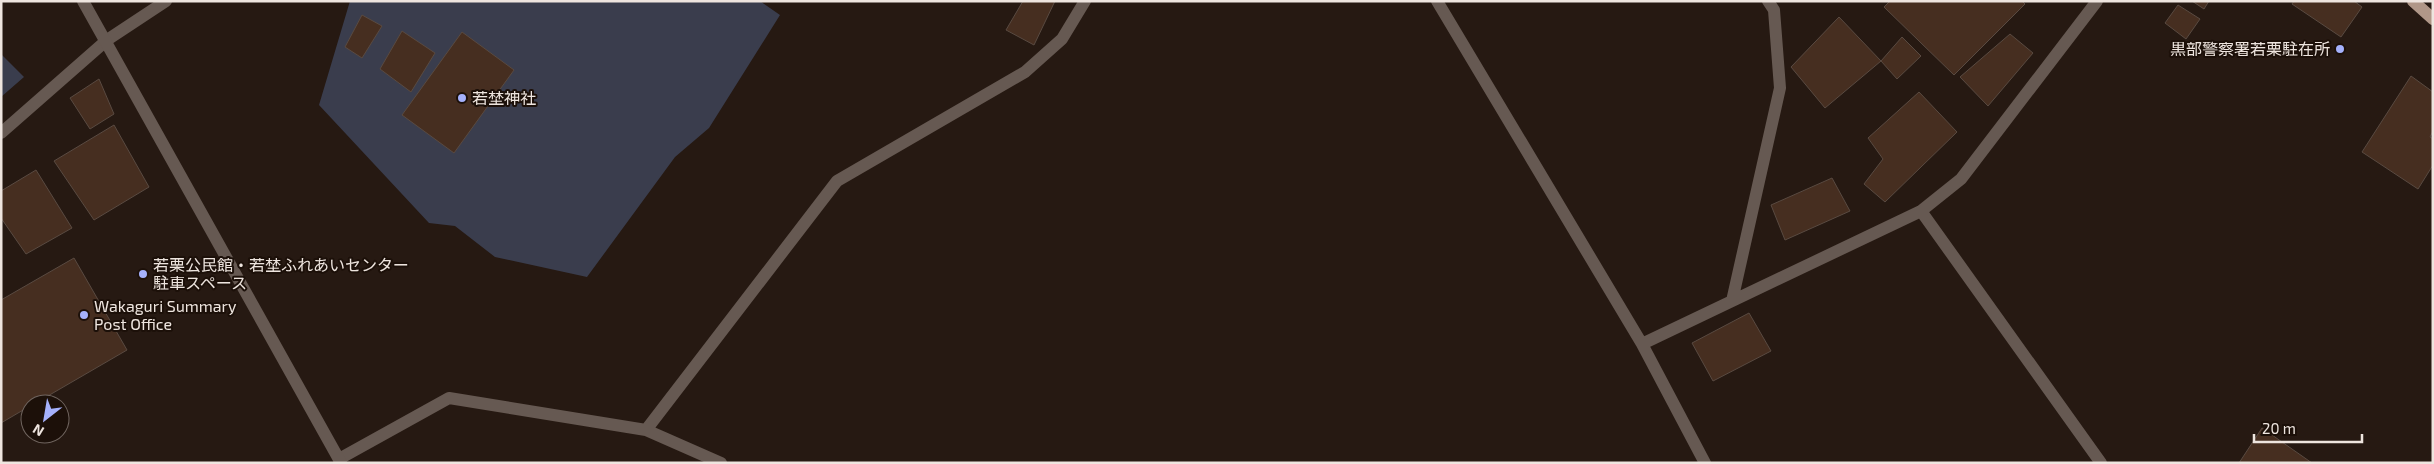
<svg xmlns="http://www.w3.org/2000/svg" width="2434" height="464" viewBox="0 0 2434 464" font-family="'Exo 2','Noto Sans JP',sans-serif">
<rect width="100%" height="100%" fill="#261912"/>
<!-- green -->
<path fill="#3a3d4d" d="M350 1H760L780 15 709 128 675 157 587 277 495 257 455 226 429 223 319 105Z
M1 54 24 77 1 97Z"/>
<!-- building -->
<path fill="#462e20" stroke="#594a41" d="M1023 1H1055L1034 45 1006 30Z
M1890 1H2022L2025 4 1954 75 1884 7Z
M2192 1H2209L2204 9Z
M2294 1H2354L2362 7 2341 37 2292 4Z
M2178 5 2200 19 2186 39 2165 23Z
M362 15 382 26 362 58 345 47Z
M1839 17 1881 61 1825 108 1791 67Z
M402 31 435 53 411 92 380 69Z
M462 32 514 70 454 153 402 115Z
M2010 34 2033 53 1988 106 1960 77Z
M1902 37 1921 56 1897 79 1881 61Z
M2411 76 2433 92V131L2430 137 2433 139V165L2418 189 2362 152Z
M99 79 114 114 90 129 70 98Z
M1919 92 1957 132 1885 202 1864 184 1883 159 1868 138Z
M114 125 149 187 94 220 54 161Z
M36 170 72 228 26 254 1 218V191Z
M1832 178 1850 211 1785 240 1771 205Z
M74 258 127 350 34 404H30V406L1 423V300Z
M1749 313 1771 351 1713 381 1692 343Z
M2262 428 2312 463H2239Z"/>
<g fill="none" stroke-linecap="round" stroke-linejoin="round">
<!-- minor -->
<path stroke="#665952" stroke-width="12" d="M1437 1 1642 344 1705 463
M1 133 107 40 166 1
M1921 211 1961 179 2097 1
M1732 301 1780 88 1774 10 1768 1
M1642 344 1921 211 2101 463
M646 430 721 463
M339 459 449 398 646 430 837 181 1025 72 1062 39 1085 1"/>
<!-- tertiary -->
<path stroke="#665952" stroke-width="12" d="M83 1 341 463"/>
<!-- primary -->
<path stroke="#b09788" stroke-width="12" d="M2413 1 2433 19"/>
</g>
<!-- markers -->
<g fill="#a5b1fc" stroke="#1c1009" stroke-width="2">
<circle cx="2340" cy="49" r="5"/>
<circle cx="462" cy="98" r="5"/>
<circle cx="143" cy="274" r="5"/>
<circle cx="84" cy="315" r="5"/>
</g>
<g text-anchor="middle" stroke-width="4" stroke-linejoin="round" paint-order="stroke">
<!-- poi labels -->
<g font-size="16" fill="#eee5df" stroke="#1c1009" text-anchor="start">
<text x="2330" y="55" text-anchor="end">黒部警察署若栗駐在所</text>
<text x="472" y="104">若埜神社</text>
<text x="153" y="271">若栗公民館・若埜ふれあいセンター<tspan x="153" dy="18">駐車スペース</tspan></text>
<text x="94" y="312">Wakaguri Summary<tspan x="94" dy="18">Post Office</tspan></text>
</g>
</g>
<!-- border -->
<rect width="2434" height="464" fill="none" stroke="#eee5df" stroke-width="5"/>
<!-- north arrow -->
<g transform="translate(45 419) rotate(211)"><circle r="24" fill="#1c1009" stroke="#70655f"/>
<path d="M0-4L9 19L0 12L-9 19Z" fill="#a5b1fc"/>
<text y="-8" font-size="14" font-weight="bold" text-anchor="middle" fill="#eee5df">N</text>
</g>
<!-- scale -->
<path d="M2254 434v8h108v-8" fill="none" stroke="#eee5df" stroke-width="2.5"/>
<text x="2262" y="434" font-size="15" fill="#eee5df" stroke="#1c1009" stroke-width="4" paint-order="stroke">20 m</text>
</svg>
